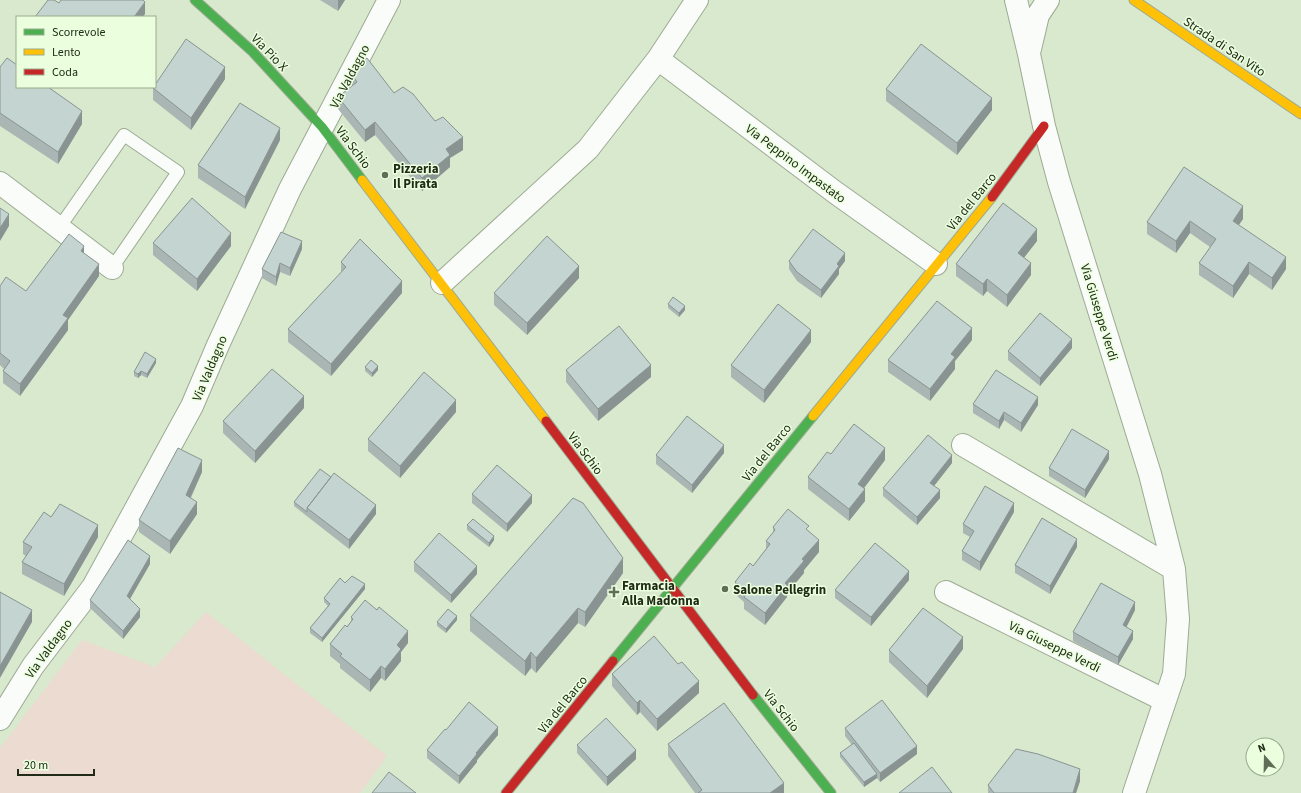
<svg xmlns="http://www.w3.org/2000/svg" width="1301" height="793" viewBox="0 0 1301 793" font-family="'Source Sans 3',sans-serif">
<rect width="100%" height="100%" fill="#d8e9cd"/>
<!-- green -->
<path fill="#ebdbd0" d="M206 612 387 756 360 793H0V748L82 640 155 667Z"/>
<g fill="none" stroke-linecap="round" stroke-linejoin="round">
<defs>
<path id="lane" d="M59 228 124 135 178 172 112 268"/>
<path id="street" d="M1016 0 1029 54 1044 126 1059 182 1150 474 1174 569 1178 619 1174 674 1134 793
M1030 49 1038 15 1048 0
M658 59 836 193 936 264
M0 183 112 268
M442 283 588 149 658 59 697 0
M963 445 1174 569
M946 592 1164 700
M0 719 33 666 93 587 192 406 218 345 290 189 389 0"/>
<path id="fast" d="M195 0 253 52 322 127 362 180
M613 661 813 416
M753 695 831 793"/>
<path id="slow" d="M1134 0 1301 114
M362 180 546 421
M813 416 992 197"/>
<path id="jam" d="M992 197 1044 126
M546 421 753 695
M506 793 613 661"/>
</defs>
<!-- lane casing -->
<use href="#lane" stroke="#9daa94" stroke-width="14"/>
<!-- street casing -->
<use href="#street" stroke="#9daa94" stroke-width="24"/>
<!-- fast casing -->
<use href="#fast" stroke="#9daa94" stroke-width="11"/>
<!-- slow casing -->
<use href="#slow" stroke="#9daa94" stroke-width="11"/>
<!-- jam casing -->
<use href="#jam" stroke="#9daa94" stroke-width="11"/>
<!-- lane -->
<use href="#lane" stroke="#f9fcf8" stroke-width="12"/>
<!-- street -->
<use href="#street" stroke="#f9fcf8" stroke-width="22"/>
<!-- fast -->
<use href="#fast" stroke="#4caf50" stroke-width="9"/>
<!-- slow -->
<use href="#slow" stroke="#ffc107" stroke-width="9"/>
<!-- jam -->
<use href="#jam" stroke="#c62828" stroke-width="9"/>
</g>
<!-- wall -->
<path fill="#a9b6b3" d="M320 0H345L338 11Z
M0 67 82 124 58 164 0 126Z
M349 70 394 93 435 121 463 150 450 158V167L422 191 375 135 365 142 338 109V97L352 86 349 82Z
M225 79 191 130 153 100V88Z
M886 89 992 110 957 155 886 101Z
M280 140 245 209 198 178V165Z
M1243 219 1239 225 1286 269 1272 290 1249 274 1233 298 1199 275V263L1210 247 1190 233 1176 253 1147 234V222Z
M1037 241 1024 258 1031 275 1007 307 987 291 983 296 956 276V264Z
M153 243 231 246 197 291 153 255Z
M302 249 290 276 280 272 276 286 262 278V269Z
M84 254 99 276 68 320V330L20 396 3 383V371L4 369 0 365V286L26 291Z
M789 261H845L839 269V274L821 298 797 281 789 269Z
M341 262 402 293 331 376 288 342V329L341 273Z
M579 278 527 335 494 305V293Z
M668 304 685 310 679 317 668 308Z
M972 340 955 361V369L930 401 888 372V360Z
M811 342 764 403 731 377V365Z
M1072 348 1040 386 1008 360V351Z
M156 363 147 378 141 375 138 378 134 376V372Z
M365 367 378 370 372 377 365 371Z
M566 370 651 377 598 421 566 382Z
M973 404 1038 405 1021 432 1004 420 999 429 973 413Z
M304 408 255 463 223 433V421Z
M456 412 400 478 368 451V439Z
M724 453 692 493 656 464V455Z
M831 454 885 460 864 488 865 501 849 521 808 489V477Z
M1109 459 1085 498 1049 476V468Z
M952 463 934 486 940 498 917 525 883 496V488Z
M202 472 191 498 197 514 170 554 139 532V520Z
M472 494 532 503 507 532 472 503Z
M294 502 376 514 349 549 294 506Z
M1014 512 980 571 962 560V551L970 537 963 533V524Z
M51 517 98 537 64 596 22 574V562L26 556 23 554V542Z
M467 525 494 540 489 547 467 530Z
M773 527 809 531 819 552 804 570V573L787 593V597L765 625 744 609V602L735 594V582L753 566 766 549V541L773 533Z
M1077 547 1050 594 1015 573V565Z
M414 562 477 574 451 603 414 571Z
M150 564 130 599 140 617 123 639 90 608V600Z
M623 573 585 627 578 623 536 673 531 668 525 676 470 631V615Z
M909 580 871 626 835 598V590Z
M345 583 365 589 322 642 310 633V628L328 606 324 602V598Z
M1135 610 1126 627 1133 639 1118 665 1073 641V632Z
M351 617 408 643 401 652V661L385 681 381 678 370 692 340 668V664L330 656V644L351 622Z
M457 620 446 633 437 626V622Z
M963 649 927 698 889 662V650Z
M678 664 699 693 657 731 640 712 637 715 612 686V674Z
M845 728 917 754 880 782 877 778 864 787 840 757V753L852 745 845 736Z
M446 730 498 735 477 760V762L459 784 427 758V750Z
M668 744 784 793H695L668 756Z
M577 745 636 759 607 786 577 753Z
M1080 781 1076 793H988V785Z"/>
<!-- shaded-wall -->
<path fill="#899492" d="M338 0H345L338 11Z
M145 2V14L143 17H134Z
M225 67V79L191 130V118Z
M992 98V110L957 155V143Z
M82 111V124L58 164V152Z
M375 122V135L365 142V130Z
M280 128V140L245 209V197Z
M463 137V150L450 158V167L422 191V178L446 149Z
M1243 206V219L1233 233V221Z
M9 214V226L0 241V228Z
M1190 221V233L1176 253V241Z
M1037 229V241L1018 265V253Z
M231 233V246L197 291V279Z
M302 241V249L290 276V268Z
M84 246V258L81 251Z
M845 253V261L839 269V274L821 298V290L837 264Z
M1286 257V269L1272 290V278Z
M1249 262V274L1233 298V286Z
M280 263V272L276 286V277Z
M1031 263V275L1007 307V295Z
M99 264V276L68 320V330L20 396V384L63 315Z
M579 266V278L527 335V323Z
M987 279V291L983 296V284Z
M402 281V293L331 376V364Z
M685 306V310L679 317V313Z
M972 328V340L955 361V369L930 401V389L951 354Z
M811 330V342L764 403V390Z
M1072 339V348L1040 386V378Z
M156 359V363L147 378V374Z
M651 365V377L598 421V409Z
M378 366V370L372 377V373Z
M141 371V375L138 378V374Z
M304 396V408L255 463V451Z
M1038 397V405L1021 432V423Z
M456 400V412L400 478V466Z
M1004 412V420L999 429V421Z
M724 445V453L692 493V485Z
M885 448V460L858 496V484Z
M1109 451V459L1085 498V490Z
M952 455V463L930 491V483Z
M202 460V472L186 507V495Z
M865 489V501L849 521V509Z
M940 490V498L917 525V517Z
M532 495V503L507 532V524Z
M197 502V514L170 554V541Z
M1014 503V512L980 571V562Z
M376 505V514L349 549V540Z
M98 525V537L64 596V584Z
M494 536V540L489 547V543Z
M1077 539V547L1050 594V586Z
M819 540V552L804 570V573L787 593V597L765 625V613L802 559Z
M150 556V564L127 604V596Z
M623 558V573L585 627V612Z
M477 566V574L451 603V595Z
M909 571V580L871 626V617Z
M365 584V589L322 642V638Z
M1135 602V610L1123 634V625Z
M578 608V623L536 673V658Z
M140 609V617L123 639V631Z
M32 610V622L0 678V666Z
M457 616V620L446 633V629Z
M408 631V643L401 652V661L385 681V669L397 645Z
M1133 631V639L1118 665V657Z
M963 637V649L927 698V686Z
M531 652V668L525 676V661Z
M381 666V678L370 692V680Z
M699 681V693L657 731V719Z
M640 700V712L637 715V703Z
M498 727V735L477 760V762L459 784V776L476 753Z
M917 746V754L880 782V773Z
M636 750V759L607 786V777Z
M1080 769V781L1076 793H1073Z
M877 774V778L864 787V782Z
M784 783V793H770Z"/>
<!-- building -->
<path fill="#c4d4d0" stroke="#899492" d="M48 0H54L59 3 61 0H143L145 2 134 17H35Z
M186 39 225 67 191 118 153 88 154 87H155V85Z
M921 44 992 98 957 143 886 89Z
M7 58 17 65V87H48L82 111 58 152 0 113V67Z
M367 58 394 93 403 87 413 94 435 121 443 117 463 137 446 149 450 155 422 178 375 122 365 130 338 97 357 82 349 70Z
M240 103 280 128 245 197 198 165Z
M1184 167 1243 206 1233 221 1286 257 1272 278 1249 262 1233 286 1199 263 1216 239 1190 221 1176 241 1147 222Z
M192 198 231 233 197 279 153 243Z
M1003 203 1037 229 1018 253 1031 263 1007 295 987 279 983 284 956 264Z
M0 208 9 214 0 228Z
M813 229 845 253 837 264 839 266 821 290 797 272 789 261Z
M281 232 302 241 290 268 280 263 276 277 262 269Z
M69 234 84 246 81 251 99 264 63 315 68 318 20 384 3 371 10 361 0 353V286L6 277 26 291Z
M547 236 579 266 527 323 494 293Z
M360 239 402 281 331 364 288 329 346 267 341 262Z
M673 297 685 306 679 313 668 304Z
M937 301 972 328 951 354 955 357 930 389 888 360Z
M778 304 811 330 764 390 731 365Z
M1040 313 1072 339 1040 378 1008 351Z
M619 326 651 365 598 409 566 370Z
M145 352 156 359 147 374 141 371 138 374 134 372Z
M371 360 378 366 372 373 365 367Z
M272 369 304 396 255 451 223 421Z
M996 370 1038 397 1021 423 1004 412 999 421 973 404Z
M424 372 456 400 400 466 368 439Z
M687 416 724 445 692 485 656 455Z
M854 424 885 448 858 484 865 489 849 509 808 477 827 452 831 454Z
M1072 429 1109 451 1085 490 1049 468Z
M928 435 952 455 930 483 940 490 917 517 883 488Z
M178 448 202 460 186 495 197 502 170 541 139 520Z
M497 465 532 495 507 524 472 494Z
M320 469 331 477 307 508V512L294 502Z
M334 473 376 505 349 540 307 508Z
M985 486 1014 503 980 562 962 551 974 531 963 524Z
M573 498 583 503 623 558 585 612 578 608 536 658 531 652 525 661 470 615Z
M60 504 98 525 64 584 22 562 32 547 23 542 44 512 51 517Z
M788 509 809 526 806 529 819 540 802 559 804 561 785 583 787 585 765 613 744 597 748 592 735 582 750 563 753 566 770 544 766 541 775 530 773 527Z
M1042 518 1077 539 1050 586 1015 565Z
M473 519 494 536 489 543 467 525Z
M439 533 477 566 451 595 414 562Z
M128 540 150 556 127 596 140 609 123 631 90 600Z
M875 543 909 571 871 617 835 590Z
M352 576 365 584 322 638 310 628 330 604 324 598 340 578 345 583Z
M1101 583 1135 602 1123 625 1133 631 1118 657 1073 632Z
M0 592 32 610 0 666Z
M365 600 377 610 379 607 408 631 397 645 401 649 385 669 381 666 370 680 340 656 342 654 330 644 345 625 347 627 353 619 351 617Z
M923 608 963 637 927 686 889 650Z
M448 609 457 616 446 629 437 622Z
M654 636 678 664 682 662 699 681 657 719 640 700 637 703 612 674Z
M882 700 917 746 880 773 845 728Z
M469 702 498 727 476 753 477 754 459 776 427 750 445 729 446 730Z
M724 703 784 783 770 793H698L702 790 668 744Z
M606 718 636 750 607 777 577 745Z
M854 743 877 774 864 782 840 753Z
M1016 749 1038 754 1080 769 1073 793H994L988 785Z
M932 767 952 793H899Z
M389 772 416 793H372Z"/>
<!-- markers -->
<g fill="#606e57" stroke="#ebffde" stroke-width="1.5">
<circle cx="385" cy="175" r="4"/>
<circle cx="725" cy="589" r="4"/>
<path d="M612 586h4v4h4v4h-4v4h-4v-4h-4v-4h4z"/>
</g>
<g text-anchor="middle" stroke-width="3" stroke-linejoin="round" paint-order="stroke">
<!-- street labels -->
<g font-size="13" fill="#202c17" stroke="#ebffde">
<text transform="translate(1225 46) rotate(34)" y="5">Strada di San Vito</text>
<text transform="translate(270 52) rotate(46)" y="5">Via Pio X</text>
<text transform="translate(349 76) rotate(-62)" y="5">Via Valdagno</text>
<text transform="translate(354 147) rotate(53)" y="5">Via Schio</text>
<text transform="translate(796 163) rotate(37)" y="5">Via Peppino Impastato</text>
<text transform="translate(971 201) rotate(-51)" y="5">Via del Barco</text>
<text transform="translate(1100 312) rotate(73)" y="5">Via Giuseppe Verdi</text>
<text transform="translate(209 368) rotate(-67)" y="5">Via Valdagno</text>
<text transform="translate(766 452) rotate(-51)" y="5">Via del Barco</text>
<text transform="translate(586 453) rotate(53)" y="5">Via Schio</text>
<text transform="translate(1055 646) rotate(26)" y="5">Via Giuseppe Verdi</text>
<text transform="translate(48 648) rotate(-54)" y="5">Via Valdagno</text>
<text transform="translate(562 704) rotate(-51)" y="5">Via del Barco</text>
<text transform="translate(782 710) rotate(52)" y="5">Via Schio</text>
</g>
<!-- poi labels -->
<g font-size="13" font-weight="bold" fill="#202c17" stroke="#ebffde" text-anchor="start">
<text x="393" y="173">Pizzeria<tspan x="393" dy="15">Il Pirata</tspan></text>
<text x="622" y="590">Farmacia<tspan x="622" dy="15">Alla Madonna</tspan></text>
<text x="733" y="594">Salone Pellegrin</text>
</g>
</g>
<!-- legend -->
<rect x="16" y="16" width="140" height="72" fill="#ebffde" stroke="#9aab8e"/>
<rect x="24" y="29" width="20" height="6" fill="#4caf50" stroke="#9aab8e"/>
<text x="52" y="36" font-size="12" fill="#202c17">Scorrevole</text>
<rect x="24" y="49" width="20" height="6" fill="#ffc107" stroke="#9aab8e"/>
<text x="52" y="56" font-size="12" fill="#202c17">Lento</text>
<rect x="24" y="69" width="20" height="6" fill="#c62828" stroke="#9aab8e"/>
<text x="52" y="76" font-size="12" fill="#202c17">Coda</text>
<!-- north arrow -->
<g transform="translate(1265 757) rotate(340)"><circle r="19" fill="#ebffde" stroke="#9aab8e"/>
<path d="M0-3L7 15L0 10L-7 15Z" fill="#606e57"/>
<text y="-6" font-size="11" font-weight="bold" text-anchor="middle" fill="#202c17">N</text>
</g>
<!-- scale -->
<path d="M18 769v6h76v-6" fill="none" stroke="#202c17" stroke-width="2"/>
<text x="24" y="769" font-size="12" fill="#202c17" stroke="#ebffde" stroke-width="3" paint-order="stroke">20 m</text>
</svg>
